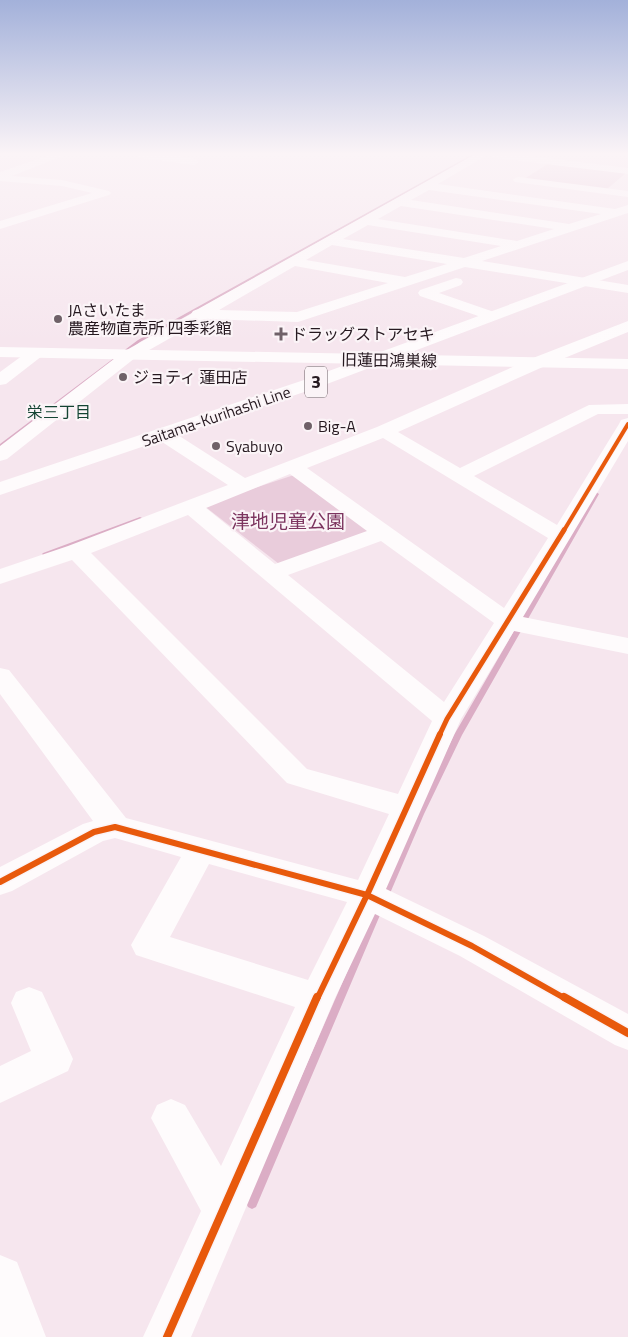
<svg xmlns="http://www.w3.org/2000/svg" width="628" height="1337" viewBox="0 0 628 1337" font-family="'Titillium Web','Noto Sans JP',sans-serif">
<rect width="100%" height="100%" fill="#f6e6ee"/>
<!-- green -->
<path fill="#e9ccdb" d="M549 163 627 172 606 190 524 179Z
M294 475 377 532 283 567 203 505Z"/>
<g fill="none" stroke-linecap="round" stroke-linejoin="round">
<!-- stream -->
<path fill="#dbadc5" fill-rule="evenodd" d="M471 155H474L140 342 0 448V444L138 340Z
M596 492 599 494 462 735 424 814 388 898 387 900 384 901 381 900 380 898 416 814 454 735 593 494Z
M140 517 142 518V520L47 555H43L42 554 43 553Z
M379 905 382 906 383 908 256 1207 252 1209 248 1207 246 1203 248 1199 375 908 376 906Z"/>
<!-- street -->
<path fill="#fefbfc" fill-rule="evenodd" d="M50 155H65L12 176 62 180 109 191 111 193 109 195 0 229V221L92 193 62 186 0 181V172Z
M136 155C150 155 189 153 199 162L194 165 141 158Z
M474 155H487L438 184 615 209 628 205V213L482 261 628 285V293L465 267 298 322 204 319 135 358 7 459 0 461V446L123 352 191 314 193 311 198 309ZM429 190 601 214 569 224 411 200ZM401 206 554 229 517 241 378 219ZM368 225 501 246 464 258 343 239ZM332 245 447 264 405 277 306 260ZM295 266 388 283 297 312 219 310Z
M490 155H522L628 168V174L495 158Z
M519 177 628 191V197L515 182 513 180 515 178Z
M456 278 461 279 463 282 461 285 439 293 497 313 500 316 497 319H487L420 296 418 293 420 290Z
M628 321V332L545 366 398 432 460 468 589 405 628 404V414H598L474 476 557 525 619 424 621 420 628 418V441L523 617 628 638V654L514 631 461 719 386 889 484 936 628 1014V1050L615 1045 460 956 375 914 335 998 191 1337H143L201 1211 151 1118 157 1105 171 1099 185 1105 221 1166 295 1007 136 955 131 945 181 857 115 838 103 841 12 891 0 895V867L83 824 93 821 0 694V668L9 670 126 818 358 880 389 814 287 783 72 560 0 584V569L68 546 228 485 156 438 154 434 156 430 163 428 170 430 245 478 377 427 533 358ZM383 438 548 538 504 608 307 468ZM290 474 367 531 275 564 206 508ZM188 515 432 721 398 794 307 769 91 553ZM381 541 494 623 444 702 288 575ZM209 864 347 902 308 980 170 937Z
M36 348 42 350 44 353 42 356 6 384 0 385V372L30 350Z
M29 987 42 992 73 1059 68 1071 0 1103V1066L31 1051 11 1003 16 992Z"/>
<!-- secondary -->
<path fill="#fefbfc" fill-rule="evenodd" d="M0 347 628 359V369L0 357Z
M0 1255 17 1262 46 1337H0Z"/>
<!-- primary -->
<path fill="#fefbfc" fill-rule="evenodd" d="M628 261V270L319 387 0 495V482L307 379Z"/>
<defs>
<path id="cycleway-far3" d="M563 532 628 424"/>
<path id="cycleway-far2" d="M439 736 447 719 564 530"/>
<path id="cycleway-far1" d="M0 882 94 832 115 827 367 895 472 946 566 999
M317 999 367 895 440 734"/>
<path id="cycleway" d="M564 997 628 1033
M167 1337 317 997"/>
</defs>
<!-- cycleway-far3 casing -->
<use href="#cycleway-far3" stroke="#fbf4f7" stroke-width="6"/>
<!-- cycleway-far2 casing -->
<use href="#cycleway-far2" stroke="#fbf4f7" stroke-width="8"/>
<!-- cycleway-far1 casing -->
<use href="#cycleway-far1" stroke="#fbf4f7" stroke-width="9"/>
<!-- cycleway casing -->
<use href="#cycleway" stroke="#fbf4f7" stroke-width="11"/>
<!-- cycleway-far3 -->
<use href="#cycleway-far3" stroke="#e8590c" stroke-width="4"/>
<!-- cycleway-far2 -->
<use href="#cycleway-far2" stroke="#e8590c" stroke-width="5"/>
<!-- cycleway-far1 -->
<use href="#cycleway-far1" stroke="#e8590c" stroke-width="6"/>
<!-- cycleway -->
<use href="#cycleway" stroke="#e8590c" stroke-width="8"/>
</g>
<!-- sky -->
<linearGradient id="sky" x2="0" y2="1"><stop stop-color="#a3b1da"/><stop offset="0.45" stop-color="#fbf4f7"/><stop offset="1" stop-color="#fbf4f7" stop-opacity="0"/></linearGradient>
<rect width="628" height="342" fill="url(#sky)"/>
<!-- markers -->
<g fill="#6f6168" stroke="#fbf4f7" stroke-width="2">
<circle cx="58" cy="319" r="5"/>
<path d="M278.5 326.5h5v5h5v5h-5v5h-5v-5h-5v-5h5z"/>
<circle cx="123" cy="377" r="5"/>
<circle cx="308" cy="426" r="5"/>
<circle cx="216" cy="446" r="5"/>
</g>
<g text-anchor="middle" stroke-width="4.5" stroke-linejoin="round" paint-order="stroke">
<!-- far-poi labels -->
<g font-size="16" fill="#261920" stroke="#fbf4f7" text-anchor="start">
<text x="68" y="316">JAさいたま<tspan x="68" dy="18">農産物直売所 四季彩館</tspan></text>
<text x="291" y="340">ドラッグストアセキ</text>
<text x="133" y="383">ジョティ 蓮田店</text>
<text x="318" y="432">Big-A</text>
<text x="226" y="452">Syabuyo</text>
</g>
<!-- far-street labels -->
<g font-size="16" fill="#261920" stroke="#fbf4f7">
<text transform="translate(389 360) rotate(1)" y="6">旧蓮田鴻巣線</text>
<text transform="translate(216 416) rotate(-19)" y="6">Saitama-Kurihashi Line</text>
</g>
<!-- far-neighbourhood labels -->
<g font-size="16" fill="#144433" stroke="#fbf4f7">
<text x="59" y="418">栄三丁目</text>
</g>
<!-- shield labels -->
<rect fill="#fbf4f7" stroke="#665b60" stroke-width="1" x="305" y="366.5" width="22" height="31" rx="4"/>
<g font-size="18" font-weight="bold" fill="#261920">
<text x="316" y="388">3</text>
</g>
<!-- park labels -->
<g font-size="19" fill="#7c345f" stroke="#fbf4f7">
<text x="288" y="528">津地児童公園</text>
</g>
</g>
</svg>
